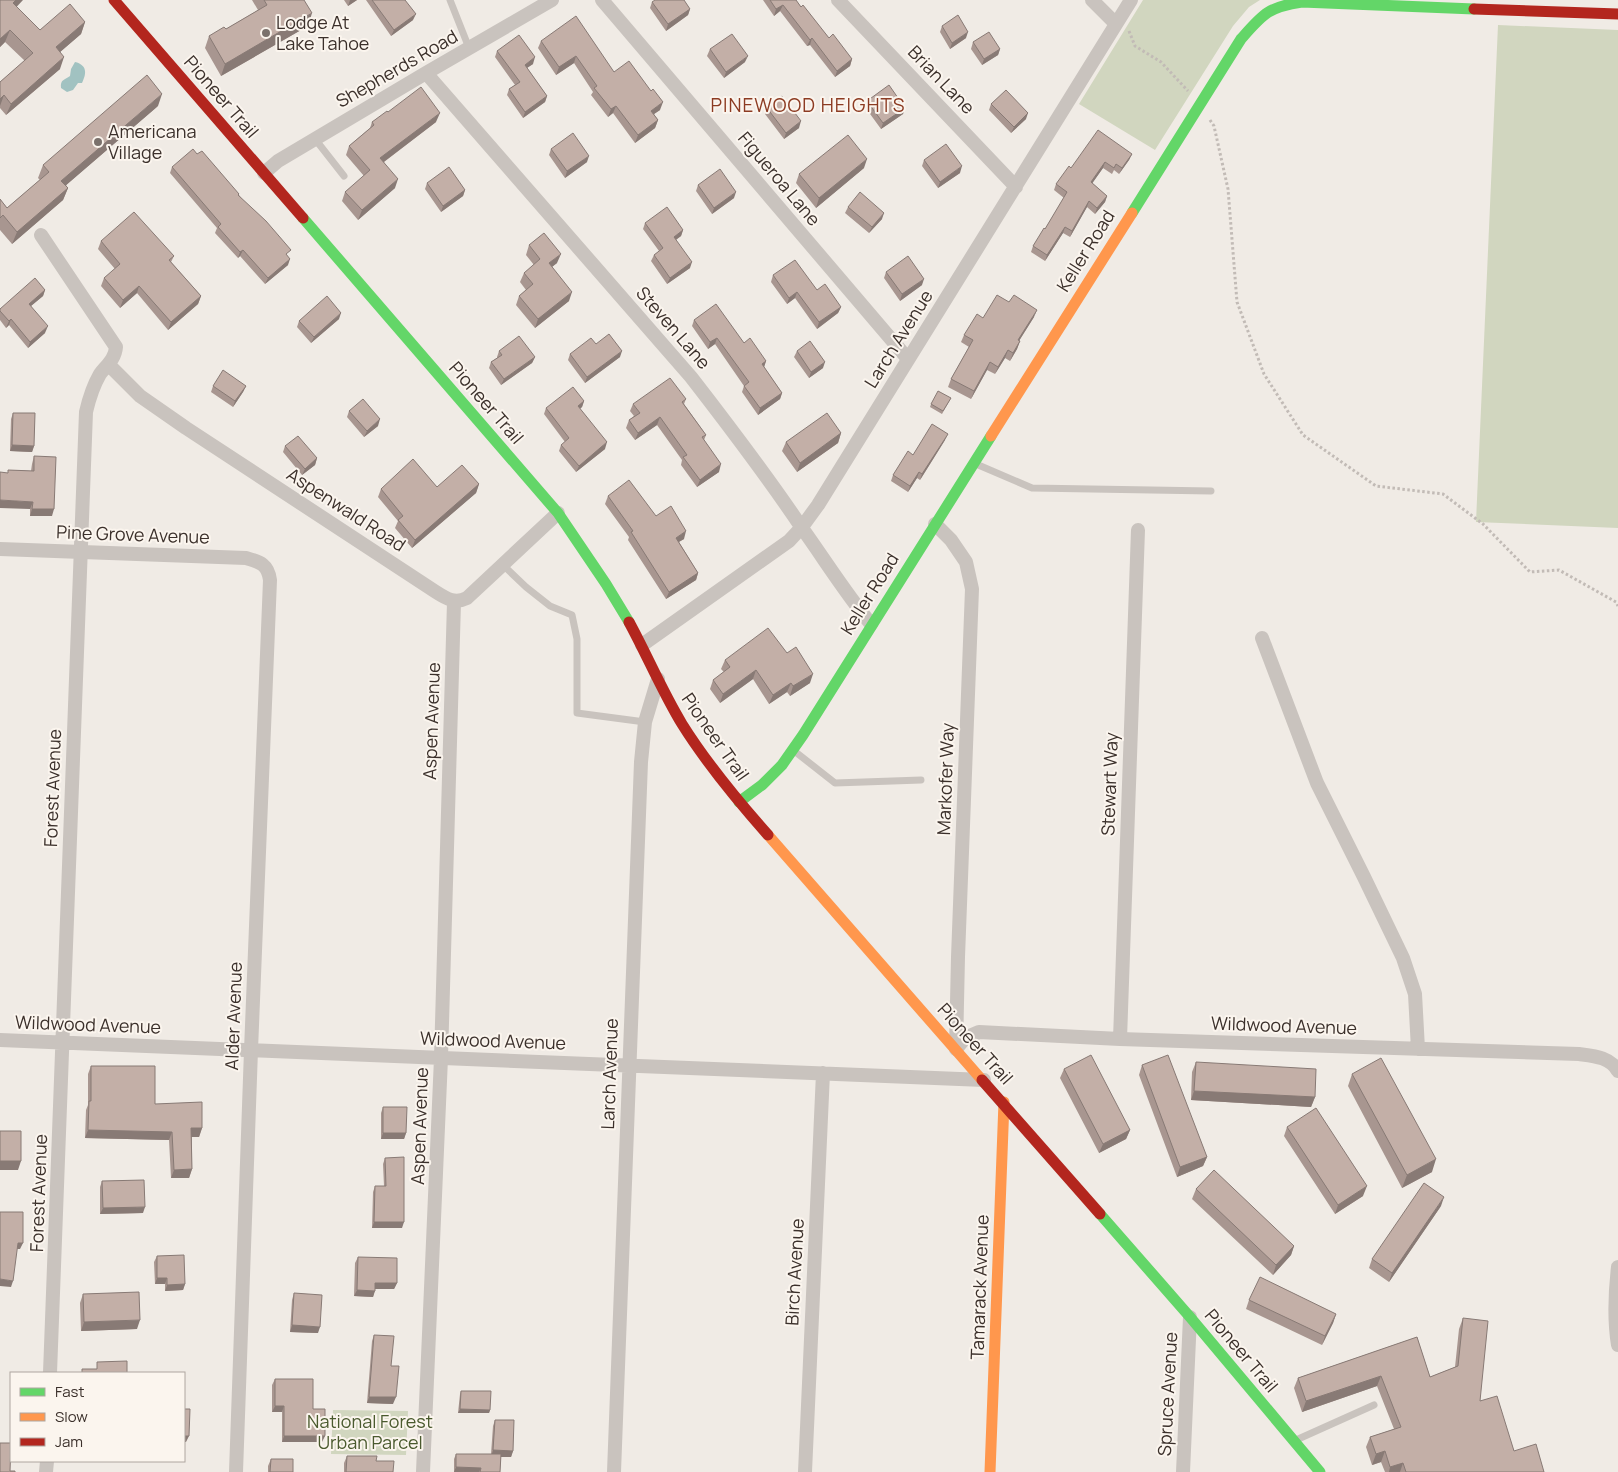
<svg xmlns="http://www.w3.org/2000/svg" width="1618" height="1472" viewBox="0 0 1618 1472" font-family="Manrope,sans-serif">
<rect width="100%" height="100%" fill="#f0ebe5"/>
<!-- green -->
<path fill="#d1d6bf" d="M1143 0H1260L1249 7 1233 26 1155 150 1079 104Z
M1498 25 1618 30V528L1476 522Z
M333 1410 408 1411 406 1455 331 1454Z"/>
<!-- water -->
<path fill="#a1c2c1" d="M75 62C87 65 87 73 82 83H78L73 90 67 92 61 88C60 79 65 80 70 76L71 69Z"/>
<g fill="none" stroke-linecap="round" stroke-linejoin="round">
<!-- path -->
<path stroke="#c2bbb6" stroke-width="3" stroke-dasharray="2.5 2.5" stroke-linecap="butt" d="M1129 31 1135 46 1161 62 1188 91
M1210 120 1214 126 1228 189 1237 302 1264 374 1303 435 1376 486 1443 494 1483 524 1530 572 1559 570 1616 602 1618 606"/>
<!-- lane -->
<path stroke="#c9c3be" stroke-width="7" d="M450 0 469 48
M315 139 344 176
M976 464 1032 488 1211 491
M503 565 526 587 550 606 572 615 577 639V713L645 722
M793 750 835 783 921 780
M1296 1440 1374 1405"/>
<!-- street -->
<path stroke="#c9c3be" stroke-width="14" d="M602 0 908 359
M838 0 1016 187
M1092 0 1116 24
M426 73 691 377C729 426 767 476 802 528 825 560 846 594 871 624
M264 173 278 161 426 73 552 0
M41 235 116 347C115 359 107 365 100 374 93 386 89 399 86 412L50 1373
M109 365 140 396 186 428 436 592C447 599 455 604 467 598L558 513
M935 524 951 540 966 562 972 589 958 957 956 1049
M0 549 246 558C260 562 268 564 270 580L251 1050 236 1472
M1262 638 1317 783 1364 877 1403 958 1415 994 1418 1049
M642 645 789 541 802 527 818 505 1131 0
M1120 1039 1138 530
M0 1040 984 1080
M956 1049 965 1038 979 1032 1120 1039 1579 1054C1594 1056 1610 1057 1618 1071
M1618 1267C1615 1293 1614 1320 1618 1345
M46 1472 47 1461
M423 1472 441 1058 454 602
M614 1472 641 762 645 722 658 679
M805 1472 823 1073
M1183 1472 1190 1317"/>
<!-- fast -->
<path stroke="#63d668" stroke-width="11" d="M1132 213 1241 39C1263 14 1268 7 1302 2L1474 9
M303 218 558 513 606 584 629 622
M739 802 762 785 782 765 803 735 991 436
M1100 1214 1190 1317 1320 1472"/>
<!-- slow -->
<path stroke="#ff974d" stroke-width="11" d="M991 436 1132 213
M768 835 982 1080
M990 1472 1004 1102"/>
<!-- jam -->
<path stroke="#b3261e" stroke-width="11" d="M114 0 303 218
M1474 9 1618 14
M629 622C647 655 662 691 682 724 707 764 737 800 768 835
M982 1080 1100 1214"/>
</g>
<!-- wall -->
<path fill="#a89690" d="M0 0 17 7 40 30 85 22 81 34 60 52V69L6 115 0 108V82L25 61 5 42 0 47Z
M252 0H304L308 26 221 76 205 48 209 36 226 29 258 10Z
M344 0H357L348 6Z
M366 0H405L413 20 391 36Z
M763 0H796L801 7 829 38 852 59 850 66 835 77 810 45 807 46 780 11 774 16Z
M652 2 690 9 688 15 666 31 650 8Z
M942 26 966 38 950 49 940 32Z
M541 41 614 72 660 110 654 114 658 120 655 128 635 143 613 113 608 117 591 95 593 92 574 63 556 75 538 48Z
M973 42 1000 49 998 55 982 65 971 49Z
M710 49 745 62 724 78 707 56Z
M497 51 533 64 527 68 547 96 545 102 523 118 507 95 509 89 515 85 495 57Z
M867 101 905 108 903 114 881 129 865 107Z
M991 104 1026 119 1011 133 989 110Z
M158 106 66 185 68 188 63 200 12 244 0 230V199L7 208 40 180 38 178 43 165Z
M767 108 799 128 784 139 765 114Z
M388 112 436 122 384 162 395 188 358 220 342 201 345 192 364 176 346 155 349 146 370 128 372 122Z
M551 149 587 162 565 178 549 155Z
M1132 154 1129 160 1119 174 1114 170 1112 174 1103 168 1092 183 1107 196 1105 202 1095 214 1087 207 1070 237 1063 233 1045 261 1031 252 1033 246 1045 229 1064 198 1054 190 1056 184 1071 168Z
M924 160 960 173 938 188 922 166Z
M172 167 239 194V195L288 257V265L265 284 240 256 238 258 215 233 217 228 170 173Z
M864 168 816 208 796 183 799 174Z
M427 183 465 190 463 196 441 212 425 189Z
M698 185 734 198 712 214 696 191Z
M848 207 882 219 869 233 845 213Z
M645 223 683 230 681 236 676 240 690 268 667 284 651 261 654 255 659 251 643 229Z
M101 241 174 256 171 262 201 296 198 304 168 330 137 293 120 308 101 286 104 278 115 269 98 249Z
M529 245 557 263 552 267 569 301 535 328 516 305 519 296 526 290 520 282 524 273 534 265 526 255Z
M886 272 922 285 900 301 884 278Z
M773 275 841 307 838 313 817 329 795 298 787 304 771 282Z
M45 290 43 296 31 306 45 333 28 348 9 325 6 328 0 320V309Z
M1034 317 1019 341H1020L1017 349 1010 361 1005 358 995 374 987 370 971 399 948 387 951 379 969 347 961 342 964 335 983 318Z
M339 319 311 343 297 327 299 321Z
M694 320 744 343 766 361 764 367 782 393 780 399 758 415 742 392 744 386 715 344 708 349 692 326Z
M596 344 620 357 585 383 568 360 570 354Z
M499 351 535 357 532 363 501 385 489 368 491 362 497 358V357Z
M797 351 823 368 809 378 794 357Z
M213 386H246L243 392 233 407 211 392Z
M951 398 942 414 930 407 931 404Z
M686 399 684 404 706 435 704 440 719 472 697 487 681 465 682 460 657 425 635 440 626 428 629 420 634 416 630 411 633 404Z
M584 401 582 407 580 409 605 449 576 472 559 451 561 445 565 442 544 414 546 408Z
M349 411 378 426 364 437 347 417Z
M13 413 34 446 32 452 10 451 11 419Z
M841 433 838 443 797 472 782 451 786 442Z
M945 440 920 480 917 478 908 492 891 481 893 475 913 455Z
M285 446 317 458 315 465 302 475 283 452Z
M34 456 52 516H30V509L8 473V470L31 471 32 464Z
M479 484 476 493 412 548 395 528 398 521 378 497 381 489Z
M608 496 656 516 684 539 679 542 698 573 696 580 666 599 628 540 629 537 605 504Z
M787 653 810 683 790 696 787 692 769 704 753 679 720 703 710 689 713 680 724 672 721 669 725 660Z
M1196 1062 1315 1097 1311 1107 1191 1100 1192 1072Z
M1142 1065 1207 1157 1203 1166 1177 1177 1139 1075Z
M91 1066 155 1104 202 1128 199 1137H192V1169L189 1178H171L169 1140 85 1138 86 1110 88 1105V1074Z
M1064 1069 1130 1130 1126 1139 1099 1153 1060 1078Z
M1352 1074 1432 1172 1402 1188 1348 1086Z
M383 1107 406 1133 404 1139H381V1113Z
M1287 1127 1363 1196 1335 1214 1284 1136Z
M385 1158 402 1228H372L373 1192 375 1186H384L383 1164Z
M102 1181 143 1213 100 1214V1187Z
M1196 1189 1294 1246 1291 1255 1273 1275 1192 1199Z
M1441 1206 1389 1282 1369 1268 1372 1259Z
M157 1256 185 1284 183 1290 165 1291V1284H155L154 1262Z
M358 1257 397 1283 394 1289H375L373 1297 354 1296 355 1263Z
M294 1293 318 1333 290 1332 292 1300Z
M83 1294 137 1329 81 1331 80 1303Z
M1249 1300 1336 1314 1333 1323 1322 1345 1246 1309Z
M1463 1318 1480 1401 1514 1451 1544 1472H1385L1381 1462 1372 1465 1366 1447 1370 1437 1394 1429 1377 1386 1302 1412 1294 1388 1298 1378 1417 1337 1430 1377 1455 1367 1459 1329Z
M374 1335 391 1366 393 1404 367 1403 372 1341Z
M275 1379 313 1409 322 1442H282V1412H272V1385Z
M461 1391 490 1410 489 1413H458L460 1394Z
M495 1420 513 1451 511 1457H501L500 1472H454V1459L456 1454H491L493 1426Z
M347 1456 376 1461 393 1472H344V1463Z
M271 1459 293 1472H268V1466Z"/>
<!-- shaded-wall -->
<path fill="#887a75" d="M16 0H23L9 15 13 3Z
M350 0H357L348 6Z
M783 5 780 11 774 16 776 9Z
M690 9 688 15 666 31 668 24Z
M312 13 308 26 221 76 225 64Z
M416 14 413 20 391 36 394 30Z
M85 22 81 34 52 59 56 47Z
M10 30 5 42 0 47V39Z
M968 32 966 38 950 49 952 43Z
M812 38 810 45 807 46 810 40Z
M1000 49 998 55 982 65 984 59Z
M576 56 574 63 556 75 559 67Z
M748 56 745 62 724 78 726 72Z
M64 57 60 69 6 115 11 104Z
M535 57 533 64 522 71 525 65Z
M852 59 850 66 835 77 837 71Z
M162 94 158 106 57 193 61 181Z
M4 95 0 106V99Z
M547 96 545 102 523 118 525 112Z
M663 102 660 110 648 118 651 111Z
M616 106 613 113 608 117 611 109Z
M905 108 903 114 881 129 883 123Z
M440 113 436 122 377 167 380 158Z
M1028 113 1026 119 1011 133 1014 127Z
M658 120 655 128 635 143 638 135Z
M801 121 799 128 784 139 786 133Z
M1132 154 1129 160 1119 174 1122 168Z
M589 156 587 162 565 178 567 171Z
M867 159 864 168 816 208 819 198Z
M1105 162 1103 168 1089 188 1091 182Z
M962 166 960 173 938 188 940 182Z
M398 179 395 188 358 220 362 210Z
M68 188 63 200 12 244 17 232Z
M465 190 463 196 441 212 443 206Z
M736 192 734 198 712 214 714 208Z
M1107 196 1105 202 1095 214 1097 208Z
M1089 201 1087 207 1070 237 1072 231Z
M884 213 882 219 869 233 872 227Z
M1065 227 1063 233 1045 261 1047 255Z
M683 230 681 236 671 243 674 237Z
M243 250 240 256 238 258 240 252Z
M561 254 557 263 545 272 549 263Z
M290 259 288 265 265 284 268 278Z
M692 262 690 268 667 284 670 278Z
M924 279 922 285 900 301 902 294Z
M139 286 137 293 120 308 123 300Z
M45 290 43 296 26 310 29 304Z
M572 292 569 301 535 328 538 319Z
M797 292 795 298 787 304 789 298Z
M201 296 198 304 168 330 171 322Z
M841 307 838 313 817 329 819 322Z
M1037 310 1034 317 1015 347 1018 340Z
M341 313 339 319 311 343 314 337Z
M11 319 9 325 6 328 9 321Z
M48 326 45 333 28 348 30 342Z
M717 338 715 344 708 349 710 342Z
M1020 341 1017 349 1010 361 1013 353Z
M1008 350 1005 358 995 374 998 367Z
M622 351 620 357 585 383 587 377Z
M535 357 532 363 501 385 504 379Z
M766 361 764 367 759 370 762 364Z
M825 362 823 368 809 378 811 372Z
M990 362 987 370 971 399 974 391Z
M246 386 243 392 233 407 235 401Z
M782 393 780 399 758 415 760 408Z
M584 401 582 407 575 412 578 406Z
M660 417 657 425 635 440 638 433Z
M380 419 378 426 364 437 367 431Z
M841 433 838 443 797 472 800 463Z
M948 434 945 440 920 480 922 474Z
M607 442 605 449 576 472 579 466Z
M12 445 34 446 32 452 10 451Z
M317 458 315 465 302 475 305 469Z
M721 464 719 472 697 487 700 480Z
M919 472 917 478 908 492 910 486Z
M479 484 476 493 412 548 415 540Z
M0 500 33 502 30 509 0 508Z
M32 509H54L52 516H30Z
M686 531 684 539 673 545 676 538Z
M698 573 696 580 666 599 669 592Z
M756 670 753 679 720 703 723 694Z
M813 674 810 683 790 696 793 686Z
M791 683 787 692 769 704 773 695Z
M1194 1091 1315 1097 1311 1107 1191 1100Z
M191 1128H202L199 1137H188Z
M88 1130 172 1132 169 1140 85 1138Z
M1130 1130 1126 1139 1099 1153 1103 1144Z
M383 1133H406L404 1139H381Z
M1207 1157 1203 1166 1177 1177 1180 1167Z
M1436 1159 1432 1172 1402 1188 1407 1175Z
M0 1161H21L18 1170H0Z
M192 1169 189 1178H171L174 1170Z
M1367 1186 1363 1196 1335 1214 1338 1205Z
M1444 1197 1441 1206 1389 1282 1392 1273Z
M145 1207 143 1213 100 1214 103 1208Z
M374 1222H404L402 1228H372Z
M18 1243H23L20 1249H16Z
M1294 1246 1291 1255 1273 1275 1276 1265Z
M157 1278H167L165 1284H155Z
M0 1279 13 1281 11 1287 0 1286Z
M375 1283H397L394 1289H373Z
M185 1284 183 1290 165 1291 167 1285Z
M357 1290 375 1291 373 1297 354 1296Z
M1336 1314 1333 1323 1322 1345 1325 1336Z
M140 1320 137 1329 81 1331 84 1322Z
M292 1325 320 1327 318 1333 290 1332Z
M1381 1376 1377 1386 1302 1412 1306 1401Z
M369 1397H396L393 1404 367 1403Z
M275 1406H284L282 1412H272Z
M460 1409 490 1410 489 1413H458Z
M184 1436H189L186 1442H184Z
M284 1436H325L322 1442H282Z
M493 1450 513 1451 511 1457H491Z
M1385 1451 1381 1462 1372 1465 1376 1454Z
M1403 1463 1400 1472H1389L1390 1467Z
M456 1467 481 1468 479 1472H454Z"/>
<!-- building -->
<path fill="#c3afa7" stroke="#887a75" d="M0 0H16L13 3 40 30 70 4 85 22 56 47 64 57 11 104 4 95 0 99V82L33 53 10 30 0 39Z
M264 0H304L312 13 225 64 209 36 224 27 226 29 267 5Z
M372 0H405L416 14 394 30Z
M655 0H684L690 9 668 24 652 2Z
M770 0H796L801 7 803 5 829 38 833 34 852 59 837 71 812 38 810 40 783 5 776 9Z
M958 15 968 32 952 43 942 26Z
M576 16 614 72 629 61 651 91 653 89 663 102 651 111 658 120 638 135 616 106 611 109 594 88 597 86 576 56 559 67 541 41Z
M989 32 1000 49 984 59 973 42Z
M732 34 748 56 726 72 710 49Z
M519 35 535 57 525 65 547 96 525 112 509 89 520 82 497 51Z
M147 75 162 94 61 181 68 188 17 232 3 215 0 218V199L7 208 49 172 43 165Z
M889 85 905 108 883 123 867 101Z
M421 87 440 113 380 158 398 179 362 210 345 192 370 170 349 146 374 125 372 122 387 111 388 112Z
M1006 90 1028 113 1014 127 991 104Z
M782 96 801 121 786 133 767 108Z
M1098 130 1132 154 1122 168 1116 164 1114 168 1105 162 1091 182 1107 196 1097 208 1089 201 1072 231 1065 227 1047 255 1033 246 1044 228 1045 229 1067 192 1056 184 1069 166 1071 168Z
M573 133 589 156 567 171 551 149Z
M848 135 867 159 819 198 799 174Z
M946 144 962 166 940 182 924 160Z
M193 149 197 154 202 151 239 194 238 195 266 221 291 250 286 254 290 259 268 278 243 250 240 252 218 227 221 224 172 167Z
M449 167 465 190 443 206 427 183Z
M720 169 736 192 714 208 698 185Z
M860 192 884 213 872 227 848 207Z
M667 207 683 230 674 237 692 262 670 278 654 255 663 248 645 223Z
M134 212 174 256 169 260 201 296 171 322 139 286 123 300 104 278 120 264 101 241Z
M544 233 561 254 549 263 572 292 538 319 519 296 533 284 524 273 540 259 529 245Z
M908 256 924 279 902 294 886 272Z
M795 260 817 290 825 284 841 307 819 322 797 292 789 298 773 275Z
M35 278 45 290 29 304 48 326 30 342 11 319 9 321 0 311V309Z
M997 295 1009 302 1014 295 1037 310 1018 340 1020 341 1013 353 1008 350 998 367 990 362 974 391 951 379 973 340 964 335 977 314 983 318Z
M327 296 341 313 314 337 299 321Z
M716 304 744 343 750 338 766 361 762 364 782 393 760 408 744 386 749 382 717 338 710 342 694 320Z
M609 334 622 351 587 377 570 354 591 338 596 344Z
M519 336 535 357 504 379 491 362 502 355 499 351Z
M810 341 825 362 811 372 797 351Z
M223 370 246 386 235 401 213 386Z
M670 378 686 399 682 402 706 435 702 437 721 464 700 480 683 457 687 455 660 417 638 433 629 420 640 413 633 404Z
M573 387 584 401 578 406 607 442 579 466 561 445 569 438 546 408Z
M938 391 951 398 943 411 931 404Z
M363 399 380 419 367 431 349 411Z
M13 413H35L34 446 12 445Z
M827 413 841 433 800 463 786 442Z
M932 424 948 434 922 474 919 472 910 486 893 475 908 451 913 455Z
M298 436 317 458 305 469 285 446Z
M34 456 56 457 54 509H32L33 502 0 500V472L8 473V470L34 471Z
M413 459 437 487 462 465 479 484 415 540 398 520 403 516 381 489Z
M629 480 656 516 671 506 686 531 676 538 698 573 669 592 631 532 633 531 608 496Z
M768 628 787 653 796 647 813 674 793 686 791 683 773 695 756 670 723 694 713 680 730 667 725 660Z
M1091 1055 1130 1130 1103 1144 1064 1069Z
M1168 1055 1207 1157 1180 1167 1142 1065Z
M1381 1058 1436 1159 1407 1175 1352 1074Z
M1196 1062 1316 1069 1315 1097 1194 1091Z
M91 1066H155V1104L202 1102V1128H191L192 1169 174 1170 172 1132 88 1130 89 1101H91Z
M383 1107H407L406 1133H383Z
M1316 1108 1367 1186 1338 1205 1287 1127Z
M0 1131H21V1161H0Z
M404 1157V1222H374L375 1186H386L385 1158Z
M1214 1170 1294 1246 1276 1265 1196 1189Z
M144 1180 145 1207 103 1208 102 1181Z
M1424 1183 1444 1197 1392 1273 1372 1259Z
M0 1212H23V1243H18L13 1281 0 1279Z
M184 1255 185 1284 167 1285V1278H157V1256Z
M358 1257 397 1258V1283H375V1291L357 1290Z
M1260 1277 1336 1314 1325 1336 1249 1300Z
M139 1292 140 1320 84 1322 83 1294Z
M294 1293 322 1295 320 1327 292 1325Z
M1463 1318 1488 1321 1480 1401 1497 1396 1514 1451 1536 1444 1544 1472H1406L1403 1463 1390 1467 1385 1451 1376 1454 1370 1437 1401 1427 1381 1376 1306 1401 1298 1378 1417 1337 1430 1377 1458 1366Z
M374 1335 394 1336 391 1366H399L396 1397H369Z
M127 1361V1373H82V1369H97V1362Z
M275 1379H313V1409H325V1436H284V1406H275Z
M461 1391H491L490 1410 460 1409Z
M184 1409H190L189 1436H184Z
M495 1420H514L513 1451 493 1450Z
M0 1443H11L10 1471H15V1472H0Z
M456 1454H501L500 1472H480L481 1468 456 1467Z
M347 1456H377L376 1461H394L393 1472H346Z
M271 1459H293V1472H270Z"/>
<!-- markers -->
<g fill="#7a716c" stroke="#fbf5ee" stroke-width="2">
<circle cx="266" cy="33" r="5"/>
<circle cx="98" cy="142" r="5"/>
</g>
<g text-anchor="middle" stroke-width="4" stroke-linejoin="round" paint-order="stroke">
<!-- poi labels -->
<g font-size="18" fill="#3b302b" stroke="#fbf5ee" text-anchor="start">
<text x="276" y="29">Lodge At<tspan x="276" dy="21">Lake Tahoe</tspan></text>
<text x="108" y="138">Americana<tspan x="108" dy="21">Village</tspan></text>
</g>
<!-- street labels -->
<g font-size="18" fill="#3b302b" stroke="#fbf5ee">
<text transform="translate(397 69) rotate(-30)" y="6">Shepherds Road</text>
<text transform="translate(941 80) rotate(46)" y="6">Brian Lane</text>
<text transform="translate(221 97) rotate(49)" y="6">Pioneer Trail</text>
<text transform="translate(779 179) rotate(50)" y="6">Figueroa Lane</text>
<text transform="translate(1086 251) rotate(-58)" y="6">Keller Road</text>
<text transform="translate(673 328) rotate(49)" y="6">Steven Lane</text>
<text transform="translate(899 339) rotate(-58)" y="6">Larch Avenue</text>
<text transform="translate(486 403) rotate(49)" y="6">Pioneer Trail</text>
<text transform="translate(346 510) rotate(33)" y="6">Aspenwald Road</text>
<text transform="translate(133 535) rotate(2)" y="6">Pine Grove Avenue</text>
<text transform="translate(870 594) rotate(-58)" y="6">Keller Road</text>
<text transform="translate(432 721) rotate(-88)" y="6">Aspen Avenue</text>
<text transform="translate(715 737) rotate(55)" y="6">Pioneer Trail</text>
<text transform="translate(946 779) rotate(-88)" y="6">Markofer Way</text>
<text transform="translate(1110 784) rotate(-88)" y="6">Stewart Way</text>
<text transform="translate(53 788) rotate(-88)" y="6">Forest Avenue</text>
<text transform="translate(234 1016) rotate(-88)" y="6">Alder Avenue</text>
<text transform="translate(88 1025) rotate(2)" y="6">Wildwood Avenue</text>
<text transform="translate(1284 1026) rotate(2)" y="6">Wildwood Avenue</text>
<text transform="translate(493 1041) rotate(2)" y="6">Wildwood Avenue</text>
<text transform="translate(975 1044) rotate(48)" y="6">Pioneer Trail</text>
<text transform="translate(610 1074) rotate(-88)" y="6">Larch Avenue</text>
<text transform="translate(420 1126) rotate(-88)" y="6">Aspen Avenue</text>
<text transform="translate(39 1193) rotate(-88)" y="6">Forest Avenue</text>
<text transform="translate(795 1272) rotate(-87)" y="6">Birch Avenue</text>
<text transform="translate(980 1287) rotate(-88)" y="6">Tamarack Avenue</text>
<text transform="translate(1241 1351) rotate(50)" y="6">Pioneer Trail</text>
<text transform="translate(1168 1394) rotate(-87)" y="6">Spruce Avenue</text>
</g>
<!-- park labels -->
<g font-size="18" fill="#4a5a2e" stroke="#fbf5ee">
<text x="370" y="1428">National Forest<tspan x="370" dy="21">Urban Parcel</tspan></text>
</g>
<!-- neighbourhood labels -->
<g font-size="19" letter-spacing="1" fill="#8c3b22" stroke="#fbf5ee">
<text x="808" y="112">PINEWOOD HEIGHTS</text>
</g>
</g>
<!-- legend -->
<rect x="10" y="1372" width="175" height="90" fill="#fbf5ee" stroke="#aea6a0"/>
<rect x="20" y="1388" width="25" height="8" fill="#63d668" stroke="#aea6a0"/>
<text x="55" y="1397" font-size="15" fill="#3b302b">Fast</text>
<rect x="20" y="1413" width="25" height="8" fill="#ff974d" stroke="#aea6a0"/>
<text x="55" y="1422" font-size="15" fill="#3b302b">Slow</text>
<rect x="20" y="1438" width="25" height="8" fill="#b3261e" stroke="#aea6a0"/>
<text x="55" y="1447" font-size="15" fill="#3b302b">Jam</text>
</svg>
